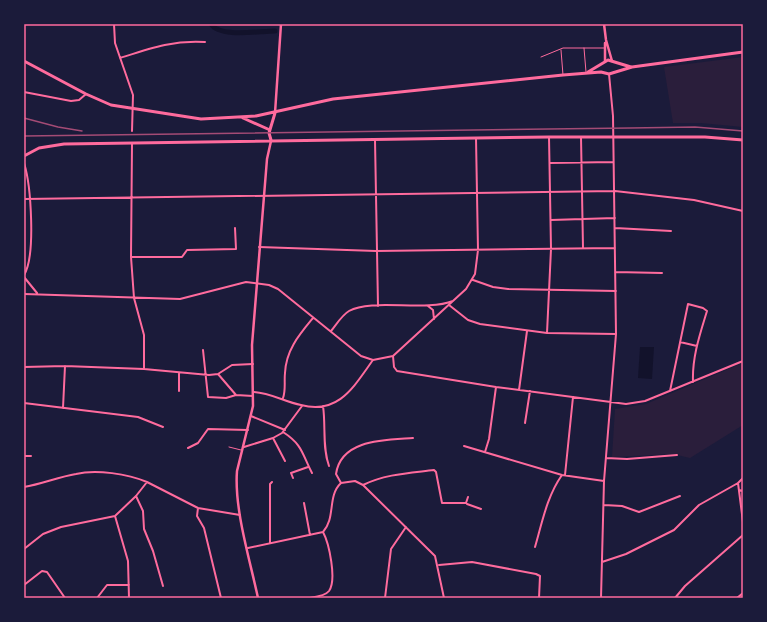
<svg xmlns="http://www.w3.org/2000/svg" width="767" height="622" viewBox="0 0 767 622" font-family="'PT Serif',serif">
<rect width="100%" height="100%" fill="#1b1b3a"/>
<!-- green -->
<path fill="#2a1e3b" d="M743 57V127L701 123H673L664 67Z
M743 363V425L690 458 673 454 612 457 615 409 646 404Z"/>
<!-- water -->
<path fill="#12122b" d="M640 347H654L652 379 638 378Z"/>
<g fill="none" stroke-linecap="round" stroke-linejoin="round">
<!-- canal -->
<path stroke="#12122b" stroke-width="5" d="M211 24C220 38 259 31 275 31"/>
<!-- service -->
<path stroke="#ff6b9d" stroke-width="1" d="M743 24V27
M584 48 586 72
M561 50 563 75
M541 57 563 48H604
M229 447 241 450"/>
<!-- minor -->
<path stroke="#ff6b9d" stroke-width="2" d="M114 24 115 43 133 95 132 131
M120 58C151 48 173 40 205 42
M24 92 71 101 79 100 86 94
M581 137 583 248
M476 138 478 250 475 274 466 289 393 356 394 367 397 371 496 387 626 404 645 401 743 361
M375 140 378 306
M132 144 131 257 134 298 144 335V369
M24 163C31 185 36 256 24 275
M550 163 613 162
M24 199 615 191 694 200 743 211
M551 220 615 218
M615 228 671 231
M259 247 376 251 615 248
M131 257H182L187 250 236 249 235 228
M615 272 662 273
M24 277 37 293
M473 280 493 287 508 289 616 291
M24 294 180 299 246 282 269 285 278 289 361 356 373 360 393 356
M449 305 468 320 480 324 547 333 616 334
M428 306 433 310 434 319
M331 331C336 325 342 315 349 311 372 298 425 312 453 301
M547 333 551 249 549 137
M680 342 697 346
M203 350 208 397 226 398 236 395 253 396
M24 367 65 366 144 369 209 375 218 374 232 365 253 364
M218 374 236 395
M519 390 527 331
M179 391V373
M670 391 688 304 703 308 707 311C700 334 692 357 693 382
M254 392C271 393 285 402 301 405 339 415 354 386 373 360
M283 398C286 390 284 381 285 373 286 350 299 335 313 318
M24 403 138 417 163 427
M323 406C326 426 322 447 329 466
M63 408 65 366
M251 416 285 430
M525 423 530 391
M283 432C303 445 302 454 312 473
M273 438 285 461
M464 446 562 475 604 481
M244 447 273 438 282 433 302 406
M188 448 198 443 208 429 248 430
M485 452 489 439 496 387
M24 456H31
M606 458 627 459 677 455
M565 475 573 397
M293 478 291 473 308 467
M341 483 355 481 363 485 435 556 444 598
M341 483 336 474C341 439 385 440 413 438
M738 483 743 522
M363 485C385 474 410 473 434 470L436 472 442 503H466L468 497
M24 487C42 484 58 477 76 474 96 469 128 474 147 482
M739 490 743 491
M136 496 143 511 144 529 153 551 163 586
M304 503 310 535
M467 504 481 509
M604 505 622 506 639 512 680 496
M198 508 197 516 204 528 221 598
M115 516 128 561 129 598
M270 543V484L272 482
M535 547C542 523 547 496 562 475
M248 548 323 532C336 518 327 496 341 483
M24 549 43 534 61 527 115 516 136 496 147 482 198 508 240 515
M602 562 626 554 674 530 699 505 738 483 743 478
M439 565 472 562 536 574 540 576 539 598
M24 585 42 571 47 572 65 598
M97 598 107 585H129
M309 598C315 597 325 596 329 591 337 580 329 543 323 532
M385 598 391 549 406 527
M601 598 604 481 616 334 613 116 609 74
M675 598 685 586 743 535
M737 598 743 593"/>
<!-- tertiary -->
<path stroke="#ff6b9d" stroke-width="2.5" d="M604 24 606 40 612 61
M605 61V43
M275 113 281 24
M258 598C250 560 234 509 237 471L253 406 252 345 267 159 271 141"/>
<!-- secondary -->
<path stroke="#ff6b9d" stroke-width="3" d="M24 61 86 94 111 105 201 119 256 116 333 99 563 75 601 72 609 74 632 67 743 52
M588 72 608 60 631 67
M243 118 270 130
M271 140 269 133 275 113
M24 156 39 148 64 144 549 137H705L743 140"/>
<!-- rail -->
<path stroke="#a44b75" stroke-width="1.5" d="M24 118 58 127 82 131
M24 136 630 128 695 127 743 131"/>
</g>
<!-- border -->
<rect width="767" height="622" fill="none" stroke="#1b1b3a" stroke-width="50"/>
<rect x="25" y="25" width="717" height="572" fill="none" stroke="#ff6b9d" stroke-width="1.5"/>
</svg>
